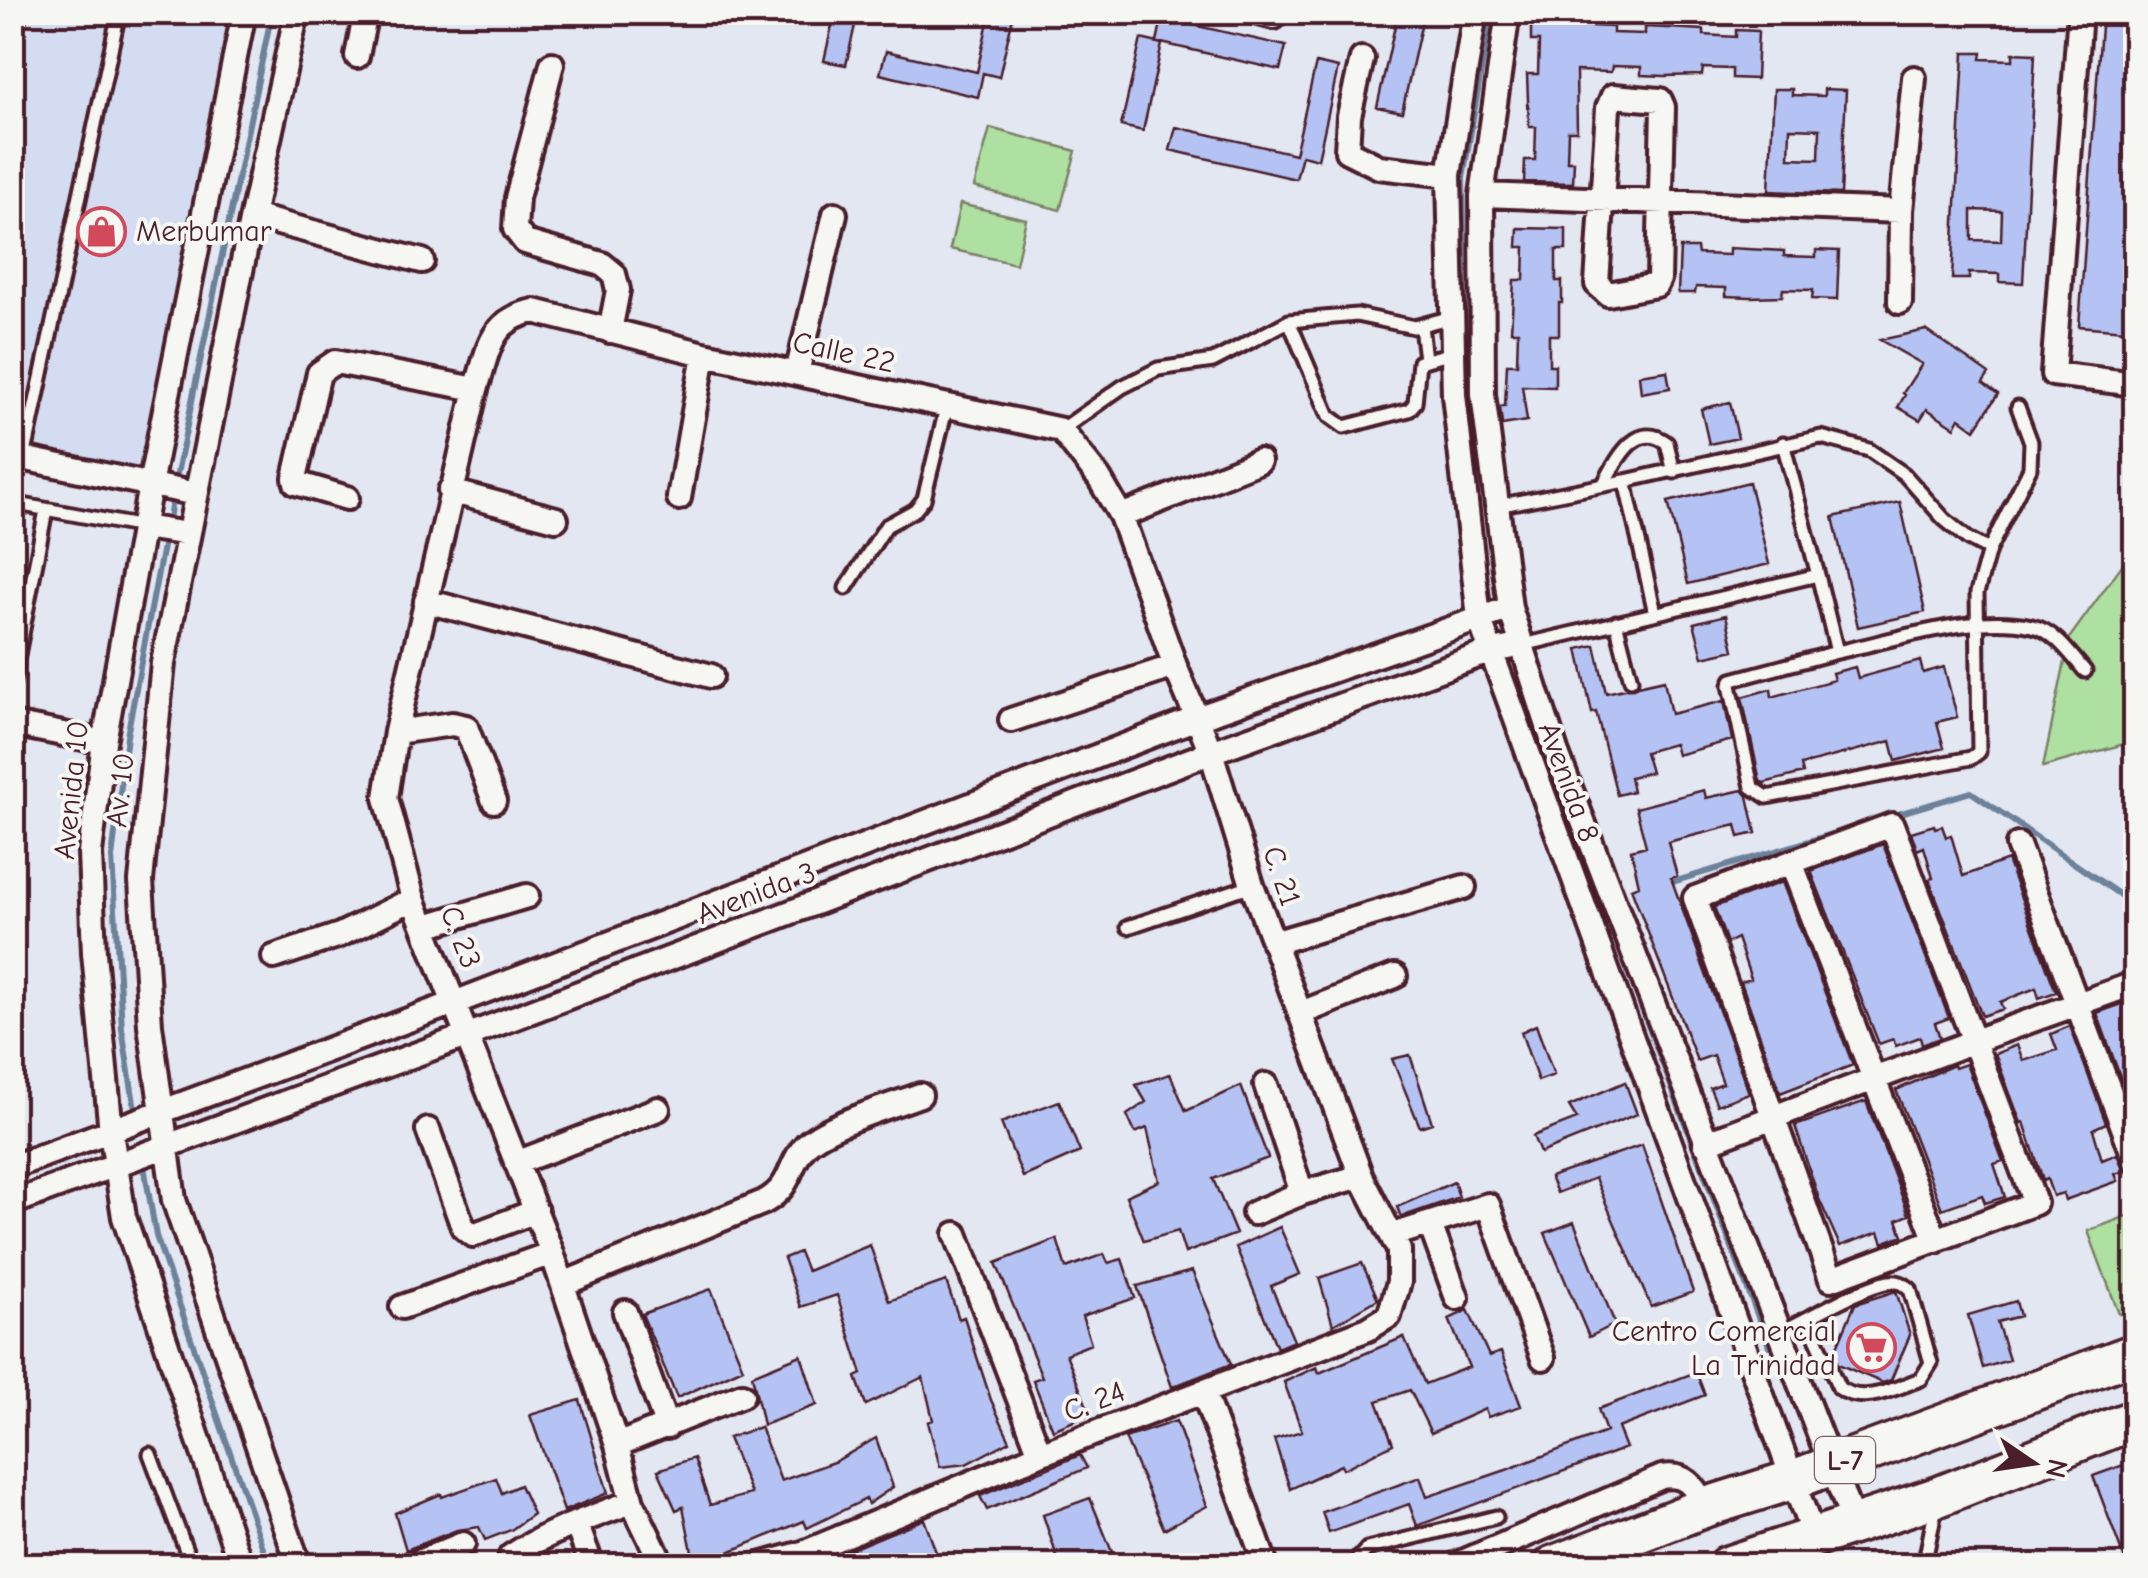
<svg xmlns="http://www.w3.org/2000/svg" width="2148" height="1578" viewBox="0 0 2148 1578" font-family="'Comic Neue',sans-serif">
<rect width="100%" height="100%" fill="#e2e7f2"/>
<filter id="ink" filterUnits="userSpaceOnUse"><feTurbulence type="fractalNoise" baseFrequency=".01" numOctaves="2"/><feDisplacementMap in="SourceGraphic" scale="20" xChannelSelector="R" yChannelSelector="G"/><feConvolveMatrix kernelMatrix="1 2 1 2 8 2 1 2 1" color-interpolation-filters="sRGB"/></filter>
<g filter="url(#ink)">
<!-- built -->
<path fill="#d4dcf2" d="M13 13H235L140 475 13 449Z"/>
<!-- green -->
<path fill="#ade0a1" stroke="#7c8066" stroke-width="2.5" d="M990 128 1076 151 1060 210 974 187Z
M960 204 1026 219 1016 264 950 249Z
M2135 547V741L2043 767 2070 637Z
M2135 1213V1307L2119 1314 2088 1231Z"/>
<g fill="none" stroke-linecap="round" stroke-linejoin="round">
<!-- stream -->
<path stroke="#6c819a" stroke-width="6" d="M177 474 272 12
M170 514 171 506
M1487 592 1466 395 1463 178 1491 12
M1891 816 1971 792 2136 906
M1571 840 1602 903 1769 1346
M1666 884 1855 827
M135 1109 122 1029 112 858 127 736 163 546
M144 1166 156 1236 269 1566"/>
</g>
<!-- building -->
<path fill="#b4c3f3" stroke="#4a1f2b" stroke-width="2.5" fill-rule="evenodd" d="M835 12H858L846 65 824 61Z
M990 12H1014L999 77 983 73 978 97 880 74 886 51 977 72Z
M1398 12H1424L1402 112 1377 107Z
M2102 12H2136V331L2079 326Z
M1162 18 1286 46 1280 70 1157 42Z
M1531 23 1613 27V33L1645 34V27L1667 28 1704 30V35L1736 37V30L1758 31 1756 79 1732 78V69L1703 68 1702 75 1665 76 1641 75V67L1612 66 1611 72 1576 71 1577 131H1568L1567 161H1574L1573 183 1524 182 1525 160H1535L1536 127H1529L1527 74H1538L1539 41H1531Z
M1141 39 1162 44 1143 131 1121 126Z
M1964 53H1982L1981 59 2013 60V53L2035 54 2023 283 1999 282V274L1969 273V279H1952ZM1972 210 2002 211 2001 241 1972 240Z
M1316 63 1338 68 1318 159 1302 155 1296 179 1170 150 1176 127 1295 154Z
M1774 89H1792V95L1824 96V89L1846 90 1841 194 1769 191ZM1790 128 1820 129 1819 159 1789 158Z
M1518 228 1566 229V250H1556V281H1562V303H1559V335H1549V365H1555V387L1522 386 1527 421 1502 425 1500 407 1505 406 1507 364H1517L1518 331H1511L1514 280H1524L1525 247H1517Z
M1680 248H1697L1698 254 1729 255V248L1784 251V256L1816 257V250L1839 251 1837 300 1812 299 1813 290 1783 289 1782 296 1750 297 1726 296V288L1696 287 1695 293H1678Z
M1926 330 1989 374 1983 383 1998 394 1975 429 1960 418 1955 427 1927 409 1920 420 1898 407 1905 395 1903 393 1922 364 1880 340Z
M1667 371 1670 388 1641 393 1639 375Z
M1730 402 1738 438 1709 444 1701 409Z
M1749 482 1769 564 1688 584 1668 502Z
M1900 502 1925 612 1858 627 1833 517Z
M1726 615 1734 650 1703 657 1694 623Z
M1595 645 1606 693 1664 680 1671 714 1724 701 1732 740 1677 755 1674 744 1645 752 1651 772 1630 777 1633 791 1617 795 1596 712 1592 713 1578 649Z
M1920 661 1923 673 1944 667 1957 717 1937 722 1944 748 1896 761 1891 741 1801 765 1803 773 1764 783 1760 781 1742 697 1771 689 1772 697 1834 680 1832 673 1855 667 1858 678Z
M1704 790 1706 798 1743 790 1748 796 1756 833 1739 837 1736 825 1668 842 1677 876 1671 878 1749 1093 1717 1105 1710 1088 1723 1083 1713 1055 1697 1061 1631 888 1639 885 1631 850 1646 846 1636 808Z
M1934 825 1935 828 1942 826 1946 837 1951 835 1963 876 2007 860 2056 992 2039 998 2036 988 2000 1002 2003 1009 1982 1016 1929 879 1933 878 1924 847 1917 850 1911 832Z
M1883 844 1949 1018 1935 1023 1940 1038 1922 1045 1920 1037 1896 1046 1893 1039 1879 1044 1811 871Z
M1782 882 1853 1065 1780 1093 1741 982 1751 979 1737 938 1727 943 1714 907Z
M2136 999V1111L2133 1112 2097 1013Z
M1536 1025 1554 1075 1538 1081 1521 1032Z
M2070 1026 2106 1123 2093 1129 2102 1160 2117 1154 2124 1171 2115 1174 2118 1181 2065 1200 2063 1193 2053 1196 2047 1179 2043 1181 2024 1122 2021 1123 1995 1054 2017 1045 2023 1061 2057 1050 2051 1034Z
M1410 1055 1432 1123 1420 1127 1392 1059Z
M1966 1064 2003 1161 1994 1164 2005 1197 1985 1203 1982 1195 1942 1209 1896 1090 1954 1065 1955 1068Z
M1170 1074 1186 1111 1241 1086 1268 1158 1213 1179 1236 1234 1185 1253 1178 1231 1144 1241 1126 1196 1159 1181 1147 1128 1135 1133 1127 1115 1146 1102 1136 1085Z
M1625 1082 1637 1114 1540 1153 1533 1136 1577 1119 1569 1106Z
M1059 1101 1080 1152 1023 1177 1001 1123Z
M1866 1101 1909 1215 1897 1220 1903 1235 1883 1243 1879 1232 1840 1246 1819 1199 1795 1126Z
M1642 1145 1693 1292 1651 1307 1595 1178 1557 1193 1550 1177Z
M1454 1182 1459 1197 1401 1217 1397 1207Z
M1574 1222 1615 1324 1589 1337 1545 1233Z
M1280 1227 1300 1274 1271 1286 1294 1341 1277 1348 1236 1247Z
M1057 1239 1066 1268 1104 1254 1108 1263 1122 1259 1135 1298 1082 1316 1091 1344 1066 1354 1090 1414 1053 1430 1033 1380 1042 1377 996 1263Z
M870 1245 889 1301 946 1281 959 1319 964 1317 991 1400 1010 1441 966 1464 940 1467 928 1422 933 1420 923 1377 866 1405 856 1377 862 1374 837 1295 801 1307 784 1258 799 1252 807 1271Z
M1362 1263 1378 1299 1333 1325 1319 1278Z
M1192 1271 1231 1364 1172 1387 1137 1286Z
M711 1289 743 1368 677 1398 642 1314Z
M1896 1291 1910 1335 1891 1380 1883 1383 1838 1364 1834 1354 1855 1304Z
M2016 1301 2020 1316 1997 1322 2009 1360 1983 1368 1968 1315Z
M1468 1310 1489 1356 1501 1352 1521 1406 1488 1417 1485 1409 1431 1433 1410 1390 1377 1401 1393 1444 1343 1469 1341 1465 1290 1489 1274 1439 1302 1431 1284 1382 1317 1367 1319 1373 1404 1337 1425 1384 1469 1367 1449 1319Z
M801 1355 817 1405 763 1425 752 1375Z
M1696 1372 1705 1395 1618 1428 1626 1448 1417 1526 1409 1504 1329 1533 1322 1512 1420 1477 1427 1497 1506 1470 1606 1432 1598 1409Z
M580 1400 608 1493 564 1511 530 1415Z
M1176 1421 1207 1506 1164 1529 1125 1438Z
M760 1427 781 1481 836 1461 876 1438 893 1487 868 1504 866 1499 807 1528 804 1521 695 1566 683 1507 676 1510 658 1470 694 1458 710 1505 751 1494 728 1438Z
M1080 1455 1087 1468 987 1510 980 1496Z
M2129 1463 2136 1480V1566H2127L2093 1476Z
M496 1478 502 1493 520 1485 533 1514 511 1530 485 1540 479 1527 457 1530 406 1550 395 1513 441 1494 442 1497Z
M1090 1498 1112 1552 1080 1566H1060L1043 1515Z
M924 1519 941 1566H840L837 1555Z"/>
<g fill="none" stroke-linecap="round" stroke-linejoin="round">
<defs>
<path id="lane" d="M12 46 20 12
M1289 321 1329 416 1344 427 1409 410 1415 403 1419 362 1453 353
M1421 326 1425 359
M1061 430 1122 387 1158 369 1213 361 1289 321 1357 315 1414 327 1452 317
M24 458 119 12
M1603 485C1616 462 1635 419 1667 443L1674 472
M12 503 143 527
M1497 506 1625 481
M1818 575 1837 652C1895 640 1974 613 2032 626 2054 630 2071 655 2085 671
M846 588 886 526 915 510 924 499 947 405
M1655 613 1625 481 1821 437 1869 450 1904 474 1944 519 1968 539 1989 550
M1616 622 1631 680
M1523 645 1818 575 1783 443
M1837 652 1732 680 1730 685 1752 787 1767 797 1971 758 1979 752 1977 593 1989 550 2030 468 2031 442 2018 407
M12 686 46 510
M1128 927 1252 885
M1780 1332C1811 1318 1858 1288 1889 1282 1898 1281 1903 1283 1910 1289L1931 1363 1921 1379C1895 1388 1863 1406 1839 1388L1808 1320
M150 1454 192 1566
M1352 1566 1367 1549 1496 1517
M1924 1566 1936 1506"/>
<path id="street" d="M297 12 252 216 163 663 141 881 150 1025 174 1200 299 1566
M1255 12 1274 17
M1475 12 1449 175 1454 395 1479 618 1814 1538
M1508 12 1482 195 1483 394 1510 608 1557 754 1854 1524
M2080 12 2053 374 2136 384
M357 56 366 12
M1362 59 1349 116 1347 151 1379 167 1449 175
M552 64 517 198 515 229 525 242 602 264 614 274 618 290 610 331
M1613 96 1660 100 1663 107 1659 279 1656 285 1608 294 1597 284 1608 108Z
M1482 195 1901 211 1914 78
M252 216 422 261
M1900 302 1901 211
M797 373 835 214
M12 456 196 494
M450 491 556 519
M347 498 296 483 295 478 319 373 335 362 476 389
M679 498 704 354
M1121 516 1259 461
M143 527 188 534
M426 601 711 676
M1011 720 1175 666
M12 724 104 742
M396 732 452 724 466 727 494 801
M1892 825 2035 1203 1831 1279 1695 898Z
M2018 845 2136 1162
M1791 862 1936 1241
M426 926 527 896
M1273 943 1464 887
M274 957 340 935 413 899
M1301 1013 1395 976
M1266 1085 1302 1193
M428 1130 463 1227 473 1235 536 1211
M1705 1143 1974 1041 2136 983
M516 1163 658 1109
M12 1167 454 1003 1197 718 1510 608
M12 1203 466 1036 1211 752 1489 652 1523 645
M1254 1213 1302 1193 1361 1176
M1430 1224 1457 1298
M956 1234 1040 1454
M1393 1235 1488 1205 1543 1358
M563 1284 764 1202C793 1186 787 1167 805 1146 822 1126 894 1105 920 1095
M402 1307 552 1253
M625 1312 667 1427
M1203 1391 1266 1566
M617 1445 742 1395
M576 1523 592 1566
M241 1566 124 1217 111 1132 94 953 90 853 104 742 150 485 244 12
M409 1566 463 1544
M509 1566 511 1556C548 1532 591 1517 632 1502
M663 1566 632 1502 617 1445 552 1253 413 899 386 798 396 732 476 389C489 350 489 320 534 311L704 354 1061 430 1099 478 1121 516 1175 666 1211 752 1252 885 1361 1176 1399 1250V1282L1389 1316 1368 1329 1040 1454 803 1553 756 1566
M1453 1566 1662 1477C1687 1473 1694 1487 1706 1507"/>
<path id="primary" d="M1553 1566 1706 1507 1795 1479 2136 1353
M1727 1566 1937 1497 2136 1419"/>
</defs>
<!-- lane casing -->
<use href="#lane" stroke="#4a1f2b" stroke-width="19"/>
<!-- street casing -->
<use href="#street" stroke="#4a1f2b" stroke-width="30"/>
<!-- primary casing -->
<use href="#primary" stroke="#4a1f2b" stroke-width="45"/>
<!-- lane -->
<use href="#lane" stroke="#f6f6f2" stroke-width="11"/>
<!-- street -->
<use href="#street" stroke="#f6f6f2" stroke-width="22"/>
<!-- primary -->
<use href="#primary" stroke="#f6f6f2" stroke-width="38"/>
</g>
</g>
<!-- icons -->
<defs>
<symbol id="shop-ring" viewBox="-11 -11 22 22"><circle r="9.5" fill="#f6f6f2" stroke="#d1495b" stroke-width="1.5"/><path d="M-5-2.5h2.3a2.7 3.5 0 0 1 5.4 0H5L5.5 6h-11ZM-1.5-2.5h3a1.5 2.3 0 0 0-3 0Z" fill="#d1495b"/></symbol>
<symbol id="supermarket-ring" viewBox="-11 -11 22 22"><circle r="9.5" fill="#f6f6f2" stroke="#d1495b" stroke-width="1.5"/><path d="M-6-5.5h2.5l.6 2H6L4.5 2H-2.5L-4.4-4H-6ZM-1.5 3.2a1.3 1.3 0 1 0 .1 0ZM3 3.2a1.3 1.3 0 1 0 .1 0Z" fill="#d1495b"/></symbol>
</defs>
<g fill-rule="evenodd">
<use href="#shop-ring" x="74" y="204" width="55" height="55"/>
<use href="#supermarket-ring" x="1844" y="1320" width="55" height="55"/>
</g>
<g text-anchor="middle" stroke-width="8" stroke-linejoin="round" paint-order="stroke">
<!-- shield labels -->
<rect fill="#f6f6f2" stroke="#7e6067" stroke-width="2.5" x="1815" y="1437" width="60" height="46" rx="8"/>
<g font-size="28" font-weight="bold" fill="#4a1f2b">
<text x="1845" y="1470">L-7</text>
</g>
<!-- poi labels -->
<g font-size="30" fill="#4a1f2b" stroke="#f6f6f2" text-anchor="start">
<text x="136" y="241">Merbumar</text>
<text x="1836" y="1341" text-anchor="end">Centro Comercial<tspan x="1836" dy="34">La Trinidad</tspan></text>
</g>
<!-- street labels -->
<g font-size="30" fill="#4a1f2b" stroke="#f6f6f2">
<text transform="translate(844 352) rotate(12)" y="10">Calle 22</text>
<text transform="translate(1569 782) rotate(70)" y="10">Avenida 8</text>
<text transform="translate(71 790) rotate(-84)" y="10">Avenida 10</text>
<text transform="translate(120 790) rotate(-84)" y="10">Av. 10</text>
<text transform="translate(1282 876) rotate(71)" y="10">C. 21</text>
<text transform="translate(756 893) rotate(-21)" y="10">Avenida 3</text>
<text transform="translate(461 937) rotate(69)" y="10">C. 23</text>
<text transform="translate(1094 1401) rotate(-21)" y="10">C. 24</text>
</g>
</g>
<!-- margin -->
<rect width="2148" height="1578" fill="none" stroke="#f6f6f2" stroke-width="50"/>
<rect x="25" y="25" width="2098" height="1528" fill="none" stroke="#4a1f2b" stroke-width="4" filter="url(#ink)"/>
<!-- north arrow -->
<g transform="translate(2033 1463) rotate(103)" stroke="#f6f6f2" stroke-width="8" paint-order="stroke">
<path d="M0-8L18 38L0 25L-18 38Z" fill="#4a1f2b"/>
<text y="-15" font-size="28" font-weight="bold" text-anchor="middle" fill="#4a1f2b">N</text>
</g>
</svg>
